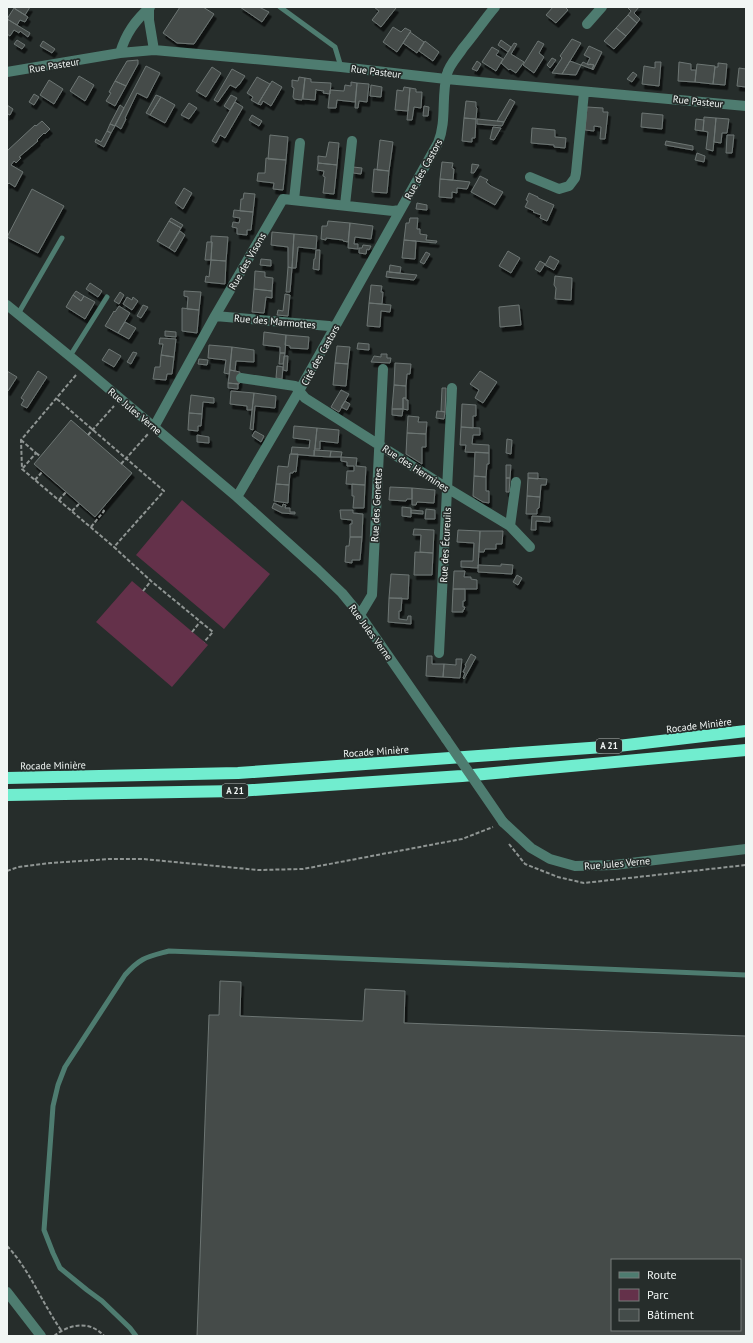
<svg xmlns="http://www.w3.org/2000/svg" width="753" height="1343" viewBox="0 0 753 1343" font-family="'PT Sans',sans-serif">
<defs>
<filter id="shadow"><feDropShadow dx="2.5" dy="4.5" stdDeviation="0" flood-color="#0009"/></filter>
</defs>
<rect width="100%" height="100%" fill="#262d2b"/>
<!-- green -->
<path fill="#64314a" d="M182 500 270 574 224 629 136 555Z
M132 581 208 645 172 687 96 622Z"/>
<!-- building -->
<path fill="#444c4a" stroke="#6d7573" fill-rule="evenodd" filter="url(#shadow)" d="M16 7H30L25 15 15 9Z
M180 7H203L214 14 194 44 177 43 163 33Z
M240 7H259L269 12 262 22Z
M374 7H395L396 8 381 27 372 20 379 11Z
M553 7H565L568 10 556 23 546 15Z
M627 7H639L634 13 640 19 637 23 628 15 631 11Z
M14 8 28 17 25 22 20 20 17 25 7 19Z
M628 15 637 23 626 36 616 28Z
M7 19 30 33 28 37 20 31 19 33 14 30 10 36 7 34Z
M393 27 401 32 405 28 411 31 397 52 383 42Z
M616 28 626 36 614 49 604 41Z
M410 32 424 42 417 53 403 43Z
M572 39 581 43 562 74 552 73 562 58 560 56Z
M17 40 25 45 22 49 14 44Z
M501 40 511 47 508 52 498 45Z
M43 41 55 49 52 53 40 46Z
M425 41 439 52 433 61 419 51Z
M538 41 544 44 539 53 544 57 534 73 523 65Z
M514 43 517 44 511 54 524 62 516 73 510 69 509 70 501 63Z
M589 46 602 52 593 70 592 69 594 65 587 64 590 58 584 55Z
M492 47 499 51 496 55 503 59 496 71 482 62Z
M552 58 556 60 550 68 547 65Z
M138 60V64L126 86 115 81 127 61Z
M477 61 481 64 477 71 472 69Z
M570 61 581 65 576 75 562 74Z
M583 62 589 65 590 64 594 65 592 69 581 65Z
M655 62H661L659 86 642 84 644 66 655 68Z
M679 62 691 64V70H696L695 82 678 81Z
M718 63 727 64 725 85 713 84 715 67H718Z
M697 64 715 66 713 84 695 82Z
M146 66 160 73 147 98 137 93 125 118 126 119 121 129 115 125Z
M212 67 221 73 206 97 196 91Z
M739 68 746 69V87L737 86Z
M232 69 245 76 239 85H238L236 88 230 85 218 102 214 100Z
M633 72 637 75 632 82 627 79Z
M79 76 94 85 85 101 70 91Z
M257 77 270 84 258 104 251 100 253 97 247 93Z
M299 77 305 78 302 100 294 99 293 97 294 88 292 87V80L298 81Z
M305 78 311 79V82L331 83 330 94 323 93 324 91 317 90 316 89 315 100 303 99Z
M49 80 63 89 54 104 40 95Z
M115 81 126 86 115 106 106 101 111 93 109 92Z
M272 81 282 87 271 106 263 101 261 105 258 104Z
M351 82 357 83 355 102 337 100 336 108H328L330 90 344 91 345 85 351 86Z
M357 83 369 84 367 102 359 101 358 108H355Z
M371 85 382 87 381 97 370 96Z
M404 87 410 88 408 111 395 110 397 90 403 91Z
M410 88 416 89V92H422L421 108 414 107 412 120H407Z
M34 94 39 97 34 105 29 102Z
M156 95 161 97 150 115 146 113Z
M231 95 237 98 230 110 224 106Z
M161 97 175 105 165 123 150 115Z
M510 99 515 102 504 122 497 121Z
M466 101 476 102V107L477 108 476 119 464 118Z
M235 102 243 107 225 138 220 135 216 143 212 141Z
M189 103 197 108 189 119 181 115Z
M7 105 13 109 10 115 8 114 7 116Z
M120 105 124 108 115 126 110 124Z
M424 106 429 107 428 116H423Z
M587 107 603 108V112H608L605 139H600L601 127 594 126V131L585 130Z
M642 113 663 115 662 129 641 127Z
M252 115 262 121 259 126 249 120Z
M704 117 716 118 713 151 706 149 708 132 703 131Z
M464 118 476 119 475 138H472V142L462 141Z
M716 118 729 119 727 133H722L721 143 714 142Z
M477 119 497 121 504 122 502 126 477 124Z
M696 119 704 120 703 131 695 130Z
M42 121 50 129 45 134 44 133 37 140 38 141 19 157 21 158 16 163 14 161 11 165 23 172 15 187 9 183 8 184H7V151L35 125 36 126Z
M110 124 115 126 111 133 107 131Z
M493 127 501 128 494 140 490 139Z
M532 128 555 130V137L566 138 565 148 554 147V145L531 143Z
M107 131 111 133 104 147 95 142 96 139 101 142Z
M270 135 288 137 286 160 268 159Z
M727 135H734L732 153H726Z
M380 140 393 142 389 171 377 170Z
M666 141 693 146V150L665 145Z
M329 142 339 143 337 165 318 163V156L326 157Z
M697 153 705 156 704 162 695 160Z
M266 158 286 160 283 190 273 189 274 183 257 181 258 173H265Z
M442 162 453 163 452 168 454 169 453 180 440 179Z
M318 163 337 165 334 194 323 193 325 177 323 176 324 171 317 170Z
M472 164 479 165 474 173H471Z
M353 167 362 168 361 174 353 173Z
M374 169 389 171 387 193 372 192Z
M480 176 488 180 486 182 491 186 503 192 495 205 471 192Z
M440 179 462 181 470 182 467 189 457 188V193L452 192V198L439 197Z
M184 188 192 193 183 209 175 203Z
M32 189 64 206 38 253 7 237Z
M244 193 255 194 253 212 240 211 241 199H243Z
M529 193 538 197V198L554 205 547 221 540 218 541 215 533 212 534 211 525 207 528 201 526 200Z
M417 203 427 205V210L416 209Z
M234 210 253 212 251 230H247V235L237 234V228L232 227 233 222 239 223 240 218 233 217Z
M171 218 183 225 181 228 169 221Z
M410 218H418L417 229H420V234L427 235 426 240 437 241 436 243 404 240 406 223H409Z
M169 221 181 228 169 248 157 241Z
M328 221 350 223 348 242 343 241V240L326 238V240L321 239 322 226H327Z
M350 223 373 226 371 239 355 237 354 244H358V249L348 248Z
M180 231 185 235 175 252 169 248Z
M272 232 294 234 292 268 288 267V247L271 245Z
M294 234 317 236 316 249 298 247 296 268H292Z
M211 236 228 237 226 261 211 260 212 242H211Z
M404 240 416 241 415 259 402 258Z
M207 242H212L211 260H205Z
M363 245 371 246 369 250 367 249 366 254 359 253V248H362Z
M316 250H320L319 270 313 269 314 259H315Z
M508 251 520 258 511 273 499 266Z
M426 252 430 254 424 264 420 262Z
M550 256 559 261 554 270 545 265Z
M261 259 271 260V266L260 265Z
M211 260 226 261 225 284 205 282 206 276 209 277Z
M540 261 545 264 540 272 535 269Z
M390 265 401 267 400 273 389 272Z
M288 267 292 268 290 292H286Z
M255 271 265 272V277L273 278 272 291 254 289Z
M387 271 389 272 417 275 414 280 386 277Z
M555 276 572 278 571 300 555 299 556 288 554 285Z
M90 283 102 291 98 297 86 289Z
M371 285 382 286 381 292H383L382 304 369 303Z
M254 289 272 291V298L266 297 264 313 252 312Z
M76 291 84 296 81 301 73 295Z
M184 291 201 292 199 310 187 309 188 297 184 296Z
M120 292 124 295 119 304 114 301Z
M285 294 290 295 288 316 277 315 278 310 283 311Z
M73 295 81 301 84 296 95 302 85 319 66 307Z
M127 297 132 300 133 297 138 301 132 310 123 304Z
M369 303 391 305 390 312 381 311 380 327 367 326Z
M143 305 148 307 141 318 137 316Z
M519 305 521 325 500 327 499 307Z
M119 306 130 313 118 333 105 326 114 311 115 312Z
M182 308 199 310 197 333 182 331Z
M125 322 136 328 129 339 118 333Z
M165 331 176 332V337L165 336Z
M264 332 286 335 285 353H280V347L263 345Z
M286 335 309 337 308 349 290 348V346L285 345Z
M160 338 176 339 174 357 161 355 163 344H159Z
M358 343 369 344V350L357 349Z
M209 345 232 347 229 374 224 373 226 360 208 358Z
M337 346 350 347 348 364 335 363Z
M232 347 254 350V362L236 361 235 371 230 370Z
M109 349 121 356 114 367 102 360Z
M133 352 137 353 131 364 127 362Z
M280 353H285L283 364H279Z
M381 354H387V358H391L390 363 371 362 374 356 381 357Z
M161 355 174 357 172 374H167L166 380 153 379 155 367H160Z
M284 356H288L287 371 283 370Z
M199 359 208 360 207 365 198 364Z
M335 363 348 364 346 386 333 385Z
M395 363 411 364 410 374H407L406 386 394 385Z
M277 366 283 367 282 379 276 378Z
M230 370 240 372 239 384 228 383Z
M7 371 17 377 8 391H7Z
M38 371 47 377 27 408 21 405 24 400 21 398Z
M480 371 497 382 483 403 475 398 479 390 470 384Z
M228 383 238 384V389L228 388Z
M394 385 406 386V398H403V409H392Z
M442 388H446L445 412 441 411Z
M341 390 349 394 339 412 331 407Z
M231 391 254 393 252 410H247V406L230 404Z
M254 393 276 396 275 408 255 406 253 430 250 429Z
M191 395 214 398V403L203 402 202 414 189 413Z
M403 398H406V400H408V410L403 409Z
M345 401 350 404 347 410 341 407Z
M462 404 476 405V416H473V428L461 427Z
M392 409H403L402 416 392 415Z
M437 411 445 412 444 419 436 418Z
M189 413 202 414 201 426H198V431L188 430Z
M408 416 419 417 418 422H427L426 434 407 433Z
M71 420 132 473 95 517 34 464Z
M294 426 317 428 314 456 291 454 292 447 309 448 310 440 293 438Z
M461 427 480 428V435H473L472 444 489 445V453L465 452 466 445H460Z
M317 428 339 430 338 443 320 441V449H315Z
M255 431 264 436 261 442 252 436Z
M407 433 426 434V447H422V464L406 454Z
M197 435 209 437V443L197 442Z
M507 439 512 440 511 454 506 453Z
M314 450 331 451 330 457 314 456Z
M331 451 342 452 341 457H330Z
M475 452 489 453V464H487L486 477 474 476Z
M290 454H298L296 472 294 471 293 473H290L289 485 276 484 278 466 288 467Z
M341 457 357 458 356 466 366 467 365 485 346 484 347 471H354V466H347V462L341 461Z
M506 465H511L510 478H506Z
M528 473H538V479L528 478Z
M474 476 486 477V491H489V503L483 502 473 496Z
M506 478H510L509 492H506Z
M528 478 547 479 546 485H541L540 497 527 496Z
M276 484 289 485 288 503 274 501Z
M352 484 365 485 364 508H353L354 496H352Z
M390 487 412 488V499H407L406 501 389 500Z
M412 488 435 490 434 503 417 502 416 505H412Z
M527 496 540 497 539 508 537 509V514H526Z
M274 503 282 507 283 504 286 505 285 508H290V512H295V514L282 513 272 508Z
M402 507 411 508V517L402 516Z
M426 509 435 510V519H425Z
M340 510H353V513L363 514 362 537H350V524H352V520L341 519Z
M411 510 423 511V514L411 513Z
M532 516 550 517V522L536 521V530H531Z
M414 529 434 530 433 553 420 552 421 535H413Z
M458 530 480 531 478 568 461 567V561H473L474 543 457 542Z
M480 531H503L502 544H496V549H485L484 552H479Z
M350 537H362L360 560H352V563L345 562 346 546H349Z
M415 552 433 553 432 575H414Z
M501 564 513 565 512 574 478 572V565L501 566Z
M454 571H465L464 577H471V579L477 580V589H453Z
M391 574 409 575 408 599 389 598Z
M517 575 522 578 518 585 513 582Z
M453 589H465V601H463V607H465L464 610H463V612H452Z
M389 598H402L401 611H399V619L407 620 408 616H411V624L388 622Z
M471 654 476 657 464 679 463 678 465 673 463 672 466 666 465 665Z
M427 656H432V664H444L443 677 426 676Z
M456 659H462L460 678 443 677 444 664 456 665Z
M220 981 241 982 240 1016 363 1021 365 989 405 991 404 1023 746 1036V1336H197L209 1015H219ZM612 1260H740V1330H612Z"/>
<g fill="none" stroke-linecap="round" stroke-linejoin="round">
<!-- path -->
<path stroke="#8f9593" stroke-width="2" stroke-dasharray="4 2" stroke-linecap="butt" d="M76 375 21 440 22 469 114 547
M57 399 164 491 114 547 151 581 213 632 204 642
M88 435 114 406
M21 440 36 453 23 468
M36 453 40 456
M121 464 148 434
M35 480 42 472
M59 500 66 492
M72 511 79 504
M91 527 104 511 102 509
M143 591 151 581
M192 632 200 622
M509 844 525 864 558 877 584 883 746 865
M7 871 18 867 51 863 109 859H143L258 870 303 869 462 839 493 827
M7 1246C30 1270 42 1303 61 1330
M54 1336C69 1324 90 1320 104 1336"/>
<!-- service -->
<path stroke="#4e7c70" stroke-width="5" d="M280 7 335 47 341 67
M18 314 62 238
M70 356 107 297
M136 1336 130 1328 102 1301 87 1290 60 1268 53 1253 44 1230 53 1106 58 1085 65 1067 125 975C141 957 147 957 169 951L746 975"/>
<!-- minor -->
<path stroke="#4e7c70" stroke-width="10" d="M149 7V20L154 50
M587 24 602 7
M120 53C126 33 135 21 150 7
M7 72 120 53 154 50 341 67 446 79 746 106
M530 177 559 189 569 186 575 178 576 173 584 92
M294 200 300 143
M345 205 352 141
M7 305 83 367 237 497 318 570 342 593 360 615 446 739
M215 316 329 326 335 328
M241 378 295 386 305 398 447 488 510 526 530 547
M154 427 215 316 283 199 393 211 400 210
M237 497 299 391 438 143C447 121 441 97 447 74 449 65 458 56 463 48 474 35 484 20 495 7
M510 526 516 482
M360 615 372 595 383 369
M439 653 452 388
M503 822 531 848 550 859 575 866 614 865 746 849
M7 1292 41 1336"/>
<!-- motorway -->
<path stroke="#71edcf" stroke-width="12" d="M7 778 238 773 618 746 746 731
M7 795 238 791 462 776 746 750"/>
<!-- minor-bridge -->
<path stroke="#4e7c70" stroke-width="10" d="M446 739 503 822"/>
</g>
<g text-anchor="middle" stroke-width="3.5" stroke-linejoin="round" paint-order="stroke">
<!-- shield labels -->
<g fill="#262d2b" stroke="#b4bab8" stroke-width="1">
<rect x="596" y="739" width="26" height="14" rx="3"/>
<rect x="222" y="784" width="26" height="14" rx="3"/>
</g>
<g font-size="9" font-weight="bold" fill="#f1f6f4">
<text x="609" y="749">A 21</text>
<text x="235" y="794">A 21</text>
</g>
<!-- street labels -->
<g font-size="10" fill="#f1f6f4" stroke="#262d2b">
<text transform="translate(54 65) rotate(-9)" y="4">Rue Pasteur</text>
<text transform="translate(376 71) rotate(7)" y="4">Rue Pasteur</text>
<text transform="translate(698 101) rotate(6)" y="4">Rue Pasteur</text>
<text transform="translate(423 169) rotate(-61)" y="4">Rue des Castors</text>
<text transform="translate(247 261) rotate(-60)" y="4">Rue des Visons</text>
<text transform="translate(275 321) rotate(5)" y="4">Rue des Marmottes</text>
<text transform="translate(320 355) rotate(-61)" y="4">Cité des Castors</text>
<text transform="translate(135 411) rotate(40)" y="4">Rue Jules Verne</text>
<text transform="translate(416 468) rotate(33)" y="4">Rue des Hermines</text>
<text transform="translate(376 505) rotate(-87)" y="4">Rue des Genettes</text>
<text transform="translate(445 545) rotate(-87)" y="4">Rue des Écureuils</text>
<text transform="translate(371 632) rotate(54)" y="4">Rue Jules Verne</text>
<text transform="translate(699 725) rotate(-7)" y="4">Rocade Minière</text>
<text transform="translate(376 751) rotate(-4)" y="4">Rocade Minière</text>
<text transform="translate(53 765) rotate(-1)" y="4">Rocade Minière</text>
<text transform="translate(617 863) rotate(-5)" y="4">Rue Jules Verne</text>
</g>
</g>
<!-- border -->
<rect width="753" height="1343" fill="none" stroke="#f1f6f4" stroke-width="16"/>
<!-- legend -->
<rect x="611" y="1259" width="130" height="72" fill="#262d2b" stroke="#777d7b"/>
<rect x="619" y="1272" width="20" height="6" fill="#4e7c70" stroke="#777d7b"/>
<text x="647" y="1279" font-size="12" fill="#f1f6f4">Route</text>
<rect x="619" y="1289" width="20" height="12" fill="#64314a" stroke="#777d7b"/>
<text x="647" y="1299" font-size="12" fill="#f1f6f4">Parc</text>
<rect x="619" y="1309" width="20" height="12" fill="#444c4a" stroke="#777d7b"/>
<text x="647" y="1319" font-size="12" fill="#f1f6f4">Bâtiment</text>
</svg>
